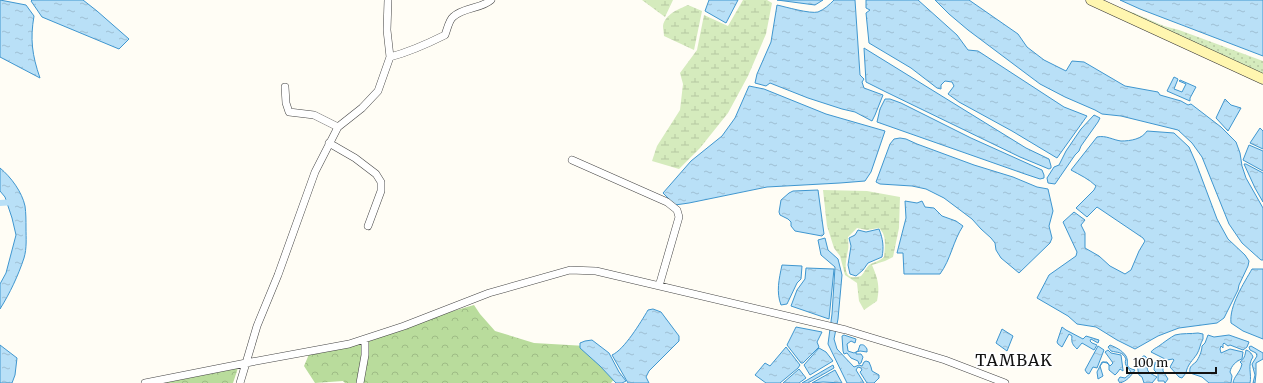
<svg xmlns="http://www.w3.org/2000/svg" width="1263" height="383" viewBox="0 0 1263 383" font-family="Merriweather,serif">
<defs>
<pattern id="forest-crowns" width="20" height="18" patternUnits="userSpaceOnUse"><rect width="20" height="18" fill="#b9dc9c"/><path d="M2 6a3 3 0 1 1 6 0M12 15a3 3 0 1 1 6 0" fill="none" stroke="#9ebc85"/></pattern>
<pattern id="wetland-marsh" width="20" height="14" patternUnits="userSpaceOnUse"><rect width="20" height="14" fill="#d5ebbd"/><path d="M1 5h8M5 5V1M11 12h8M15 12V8" fill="none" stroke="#b6c8a1"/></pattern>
<pattern id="park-dots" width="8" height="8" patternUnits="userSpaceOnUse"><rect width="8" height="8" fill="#d5ebbd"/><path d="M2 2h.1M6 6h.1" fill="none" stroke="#b6c8a1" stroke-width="1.8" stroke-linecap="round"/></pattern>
<pattern id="water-ripples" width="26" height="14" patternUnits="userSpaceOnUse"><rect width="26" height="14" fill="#b9e0f7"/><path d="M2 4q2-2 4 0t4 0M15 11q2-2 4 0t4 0" fill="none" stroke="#9ebfd3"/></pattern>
</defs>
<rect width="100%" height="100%" fill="#fffdf5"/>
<!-- forest -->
<path fill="url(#forest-crowns)" d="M474 305 480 314 495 331 534 343 586 346 615 378 611 383H345L343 381 315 383 304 366 310 352Z
M238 368 233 383H152Z"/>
<!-- wetland -->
<path fill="url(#wetland-marsh)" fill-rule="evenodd" d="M642 0H673L665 17Z
M743 0H767L772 3 766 34 748 76 728 113 700 148 679 169 652 161 657 146 680 110 683 84 680 73 697 50 704 15 728 26Z
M688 5 702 11 694 50 664 36C664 33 663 29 663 26 665 14 679 9 688 5Z
M823 190 867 191 900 197 899 228 893 257 885 261 872 265C878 279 880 286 877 301L864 310 859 301 857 283 845 275 840 256 834 248 827 226ZM857 228 867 230 879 228C887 235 885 247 884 257 880 261 874 262 869 265 866 268 864 273 861 276 840 283 846 261 848 250 849 246 848 241 848 237Z"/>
<!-- park -->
<path fill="url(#park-dots)" d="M1108 4 1134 13 1164 26 1179 30 1263 61V76Z"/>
<!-- water -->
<path fill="url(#water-ripples)" stroke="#3f96cf" d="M0 0 26 5 34 16C30 39 32 55 40 78L0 57Z
M32 0H83L97 11 129 39 119 49 42 17 31 1Z
M709 0H738L726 23 705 11Z
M777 0H823L815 5Z
M834 0H855L860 75 864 79 862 82 864 88 883 95 875 115 872 121 855 112 842 109 808 98 770 83 766 86 755 83 757 74 771 42 777 5C786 7 810 14 818 12 825 9 829 5 834 0Z
M866 0H918L957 35 968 50 978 51 1064 107 1087 116 1057 158 1012 131 959 102 948 94 954 86 952 82 945 81 941 85V89L937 88 911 68 869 43 866 13 870 10 866 8Z
M935 0H969L1018 34 1027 47 1044 60 1066 71 1072 61 1084 62 1125 86 1158 92 1160 95 1181 101 1188 105 1191 104 1221 127 1236 142 1240 153 1242 166 1246 178 1263 208V260H1261L1242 243 1229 224 1202 157 1192 143 1178 130 1121 116 1102 114 1095 110 1065 97 1040 84 968 30 949 14Z
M1120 0H1263V56L1140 9Z
M864 48 1026 148 1049 159 1051 166V168L1049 169 1020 157 886 92 866 82Z
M1174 77 1178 79 1174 89 1182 92 1186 84 1179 81 1180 80 1196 87 1190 98V101L1167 91Z
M749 86 764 89 826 114 885 131 871 172 865 181 840 183 767 187 689 203 675 205 663 193 691 161 722 136 735 118Z
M885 99H890L901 103 971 138 1042 170 1044 175V178L1040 179 1025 174 877 122 880 109Z
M1225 99 1231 105 1241 108 1228 131 1216 118Z
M1094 115 1100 118 1098 122 1081 146 1079 151 1075 155 1055 184 1048 183 1047 178 1054 167 1059 165 1066 151 1081 129Z
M1260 128 1263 131V149L1250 143Z
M1147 131 1174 133 1189 147 1196 163 1217 219 1228 239 1245 255 1249 261 1248 266 1239 285 1238 290 1224 318 1217 323 1179 328 1171 331 1158 336 1135 349 1117 340 1096 327 1077 324 1068 316 1037 298 1049 275 1076 256 1077 252 1063 222 1074 212 1085 220 1081 225 1085 233V248L1099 256 1110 266 1125 274 1131 270 1139 251 1145 241 1143 238 1097 207 1087 217 1076 208 1094 190 1096 186C1089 179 1080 175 1071 170L1097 137C1106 135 1113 140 1121 141 1131 141 1142 139 1147 131Z
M900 138 906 139 917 144 974 165 1013 177 1037 187 1048 189 1053 211 1049 226 1052 238 1050 243 1019 273 1001 258 996 250 995 243 991 238 981 229 972 219 944 198 926 189 912 186 880 184 876 182 890 144 894 139Z
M1249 145 1263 151V171L1243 160Z
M1244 164H1246L1263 173V202L1255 188Z
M0 168C11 177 22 192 25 206 26 213 26 221 26 228 26 238 27 248 24 258 18 276 10 293 0 309V284L6 273 16 235 12 218 5 197 0 191Z
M818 190 824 234 822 236 795 231 791 226V222L788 219 780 215 779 212 781 200 789 193 793 191Z
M905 201 917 203 922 201 925 207 934 208 942 216 956 221 963 226C953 241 951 259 940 274H904L903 253H897L906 218Z
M879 229C883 239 884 247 882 257L868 263 863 270 856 276 850 274 848 265 851 246 849 238 855 235 858 230 866 232Z
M825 238 828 250 838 259 842 275 838 319 834 339 837 349 854 367 859 365 862 366 864 362 866 361 869 362 871 367 872 371 879 375V378L874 383H867L860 372 862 370 861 368 858 367 856 370 864 383H847L828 344 832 314 835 267 821 255 818 240Z
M782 265 802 266 801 279 797 283 787 304 781 305C776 292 779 279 782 265Z
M806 268 834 269 829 319 791 306 797 290 805 279Z
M1252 269H1263V339L1243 331 1231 323C1229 306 1244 283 1252 269Z
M653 309 661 312 679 336V341L649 371 646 377 649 383H628L612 355C624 350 641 322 648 310Z
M796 327 822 332 817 342 819 347 803 363H801L787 345Z
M1062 327 1066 330 1083 339 1086 336 1099 340 1098 343 1091 339 1090 341 1092 343 1097 345 1094 350 1082 343 1077 349C1073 345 1071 343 1072 336L1069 334 1062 347 1058 344 1057 342Z
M1002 329 1013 336 1007 351 996 343Z
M1198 333 1203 334V339C1200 344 1200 349 1197 354 1193 360 1187 365 1186 373L1182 378 1179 377 1170 367 1174 360 1173 359 1167 360 1151 352C1153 349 1156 348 1159 346 1163 343 1171 337 1175 335 1182 333 1191 334 1198 333Z
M844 335 856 339 855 343 851 341 847 344 848 351 854 353 858 351 860 345C864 344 865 346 867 349V352L860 351 856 352V354H861L863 357 861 363 859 364 858 361 851 358 847 353 844 354 843 351 842 336Z
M1208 335 1214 337 1229 335 1249 342 1247 347 1243 350 1230 345 1228 346 1224 343 1223 344V348L1221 346 1220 349 1221 353 1230 349 1243 352 1242 359C1236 361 1231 366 1230 372L1232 376 1231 383H1209L1202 377 1190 373C1189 367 1191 366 1196 362 1199 358 1202 351 1202 346L1205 343Z
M592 340 609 353 619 372 626 381 622 383H616L600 366 580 348V343L585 341Z
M0 345 17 358 15 375 12 383H0Z
M1110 345C1115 347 1122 350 1126 356 1130 364 1123 367 1135 370 1131 376 1127 381 1120 383L1118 380 1120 377 1125 378 1131 373C1130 368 1123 366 1126 359 1122 351 1118 353 1111 351L1108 347Z
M1098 346 1104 350 1097 368 1093 367 1089 374 1087 373 1085 370Z
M1251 346 1263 353V359L1256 363V374L1255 383H1253L1255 375 1252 364 1257 356 1256 353 1250 350 1249 347Z
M786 347 800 365 798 368 780 383H766L755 375 765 363 770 366Z
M819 348 826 352 833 361 810 375 804 365Z
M1108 350 1111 353 1121 355 1123 370V371L1120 369 1117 373 1115 375 1109 370V365L1107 363 1103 362 1100 366 1103 376 1098 379 1097 372 1102 362H1107L1110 366 1113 363 1105 352Z
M1246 350C1250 351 1252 354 1253 357 1247 365 1252 374 1250 383H1233C1234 376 1240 373 1242 364L1240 362C1244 359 1245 356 1246 350Z
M1143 356H1145C1153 363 1145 366 1148 371 1150 374 1154 375 1157 377L1152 383H1144L1142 377 1139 375C1137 368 1137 362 1143 356Z
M1160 359 1163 360V371L1168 379 1165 383 1164 381H1158V374L1154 370 1155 362Z
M833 365 834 368 808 383H802Z
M799 369 806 378 799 383H783Z
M835 370 842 383 823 382 812 383Z"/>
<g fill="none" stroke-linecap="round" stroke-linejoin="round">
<!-- canal -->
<path stroke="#b9e0f7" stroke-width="6" d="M0 203 14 202"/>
<defs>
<path id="minor" d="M390 57C409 52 427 44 445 35 447 30 449 20 453 17 464 7 481 9 491 0
M285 87 286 103 289 112 314 115 338 127
M329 143 355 158 376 174 381 182V191L368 226
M572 160 667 202 677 210 679 217 659 286
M145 383 246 363 257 326 278 275 315 172 338 127 362 108 378 91 390 57 387 30 388 0
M240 383 246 363 349 344 404 326 489 293 570 270 596 271 846 330 945 360 1005 383
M360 383 365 355V339"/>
<path id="secondary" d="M1091 0 1263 79"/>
</defs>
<!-- minor casing -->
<use href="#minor" stroke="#444" stroke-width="8"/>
<!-- secondary casing -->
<use href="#secondary" stroke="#333" stroke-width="11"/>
<!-- minor -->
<use href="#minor" stroke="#fff" stroke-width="7"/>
<!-- secondary -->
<use href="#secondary" stroke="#fff6b0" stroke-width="10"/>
</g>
<g text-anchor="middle" stroke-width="4" stroke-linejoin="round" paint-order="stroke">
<!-- quarter labels -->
<g font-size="16" letter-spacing="1" fill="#111" stroke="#fff">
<text x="1014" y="366">TAMBAK</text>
</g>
</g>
<!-- scale -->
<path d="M1127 367v6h89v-6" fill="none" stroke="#111111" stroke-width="2"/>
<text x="1133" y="367" font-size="12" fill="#111111" stroke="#ffffff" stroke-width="3" paint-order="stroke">100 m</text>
</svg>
